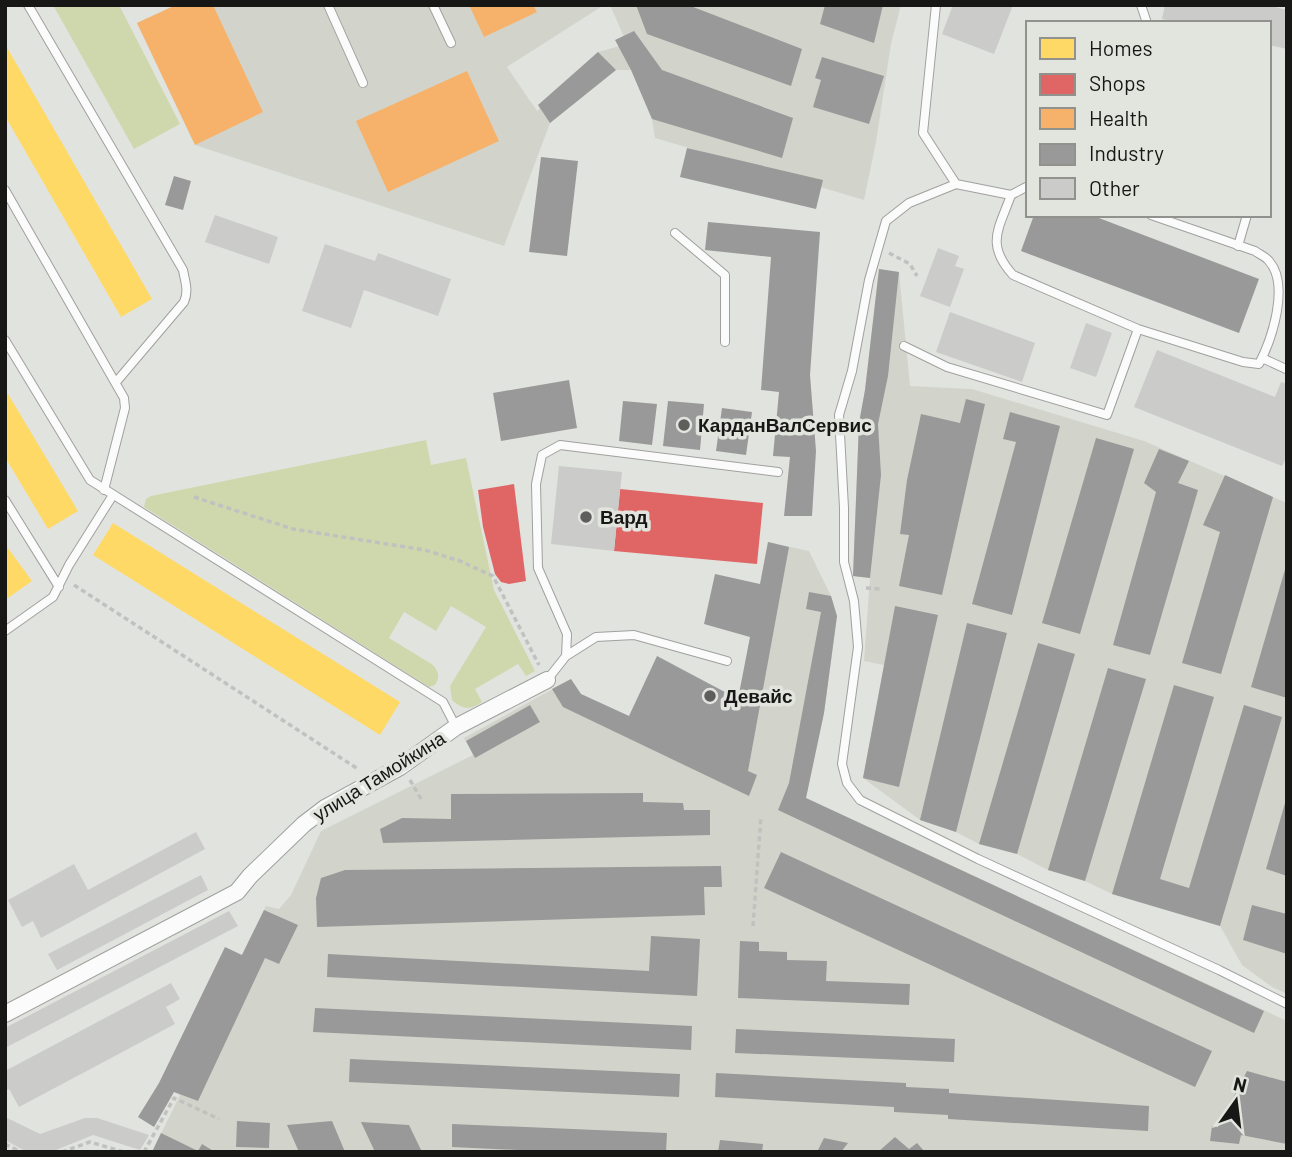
<svg xmlns="http://www.w3.org/2000/svg" width="1292" height="1157" viewBox="0 0 1292 1157" font-family="Barlow,sans-serif">
<rect width="100%" height="100%" fill="#e1e3df"/>
<!-- built -->
<path fill="#d2d4cb" d="M176 5H604L507 67 537 111 598 52 627 44 610 5H901L891 44 876 142 864 200 655 138 652 119 632 70H616L550 123 504 246 195 145 137 23Z
M879 269 899 272 910 386 972 389 1144 441 1287 503V994L1272 987 1242 965 1220 926 1112 894 1085 881 1048 870 1017 854 979 844 956 832 920 820 863 778 884 665 864 661 870 578 853 576 859 423 865 390Z
M768 542 809 551 831 596 837 616 824 713 806 798 1287 1021V1152H152L180 1095 174 1092 266 906 279 909 291 895 321 831 473 755 464 738 571 679 581 694 727 761Z"/>
<!-- green -->
<path fill="#cfd8ad" d="M53 5H119L180 124 134 149Z
M426 440 431 465 466 458 494 590 535 671 526 676 518 664 475 689 482 702C470 710 463 710 452 700L450 686 486 627 451 606 436 631 404 612 389 638 433 665C439 672 440 677 435 685L429 687 144 507 146 499 151 496Z"/>
<!-- homes -->
<path fill="#ffd966" d="M5 44 152 299 121 317 5 116Z
M5 389 78 511 48 529 5 457Z
M113 523 400 702 380 735 93 555Z
M5 544 32 581 5 600Z"/>
<!-- shops -->
<path fill="#e06666" d="M514 484 526 581 509 584 501 582 495 574 483 527 478 490Z
M620 489 763 503 757 564 614 551Z"/>
<!-- health -->
<path fill="#f6b26b" d="M176 5H213L263 112 195 145 137 23Z
M469 5H533L537 12 484 37Z
M467 71 499 141 388 192 356 121Z"/>
<!-- industry -->
<path fill="#999" d="M636 5H688L802 49 791 86 647 34Z
M825 5H883L874 43 820 24Z
M634 31 662 70 793 118 782 158 652 119 631 70 615 40Z
M598 52 616 70 550 123 538 105Z
M822 57 884 76 869 124 813 107 821 80 815 78Z
M687 148 823 180 816 209 680 177Z
M541 157 578 161 567 256 529 252Z
M174 176 191 181 183 210 165 205Z
M1034 215H1091L1259 279 1239 333 1021 251Z
M708 222 820 232 810 375 816 451 812 516H784L790 457 773 456 779 392 761 390 771 257 705 250Z
M879 269 899 272 888 376 878 424 881 475 870 578 853 576 859 423 865 390Z
M569 380 577 428 501 441 493 393Z
M966 399 985 404 942 595 899 586 909 535 900 534 907 480 921 414 960 423Z
M623 401 657 404 652 445 619 441Z
M668 401 704 404 700 450 663 446Z
M722 408 752 412 746 455 716 451Z
M1010 412 1060 426 1012 615 972 604 1016 442 1003 439Z
M1096 438 1134 449 1080 634 1042 623Z
M1159 449 1189 461 1178 483 1198 490 1150 655 1113 645 1156 492 1144 483Z
M1225 475 1273 497 1221 674 1182 663 1220 532 1203 525Z
M768 542 789 547 748 771 757 775 749 796 563 707 552 689 571 679 581 694 629 716 657 656 738 699 750 637 704 624 715 574 760 584Z
M1286 566H1287V698L1251 687Z
M809 592 831 596 837 616 824 713 806 798 1264 1011 1254 1033 778 810 789 783 821 612 806 609Z
M895 606 938 615 899 787 863 778Z
M967 623 1007 633 956 832 920 820Z
M1038 643 1075 654 1017 854 979 844Z
M1108 668 1146 679 1085 881 1048 870Z
M1174 685 1214 697 1160 879 1189 888 1244 705 1282 717 1220 926 1112 894Z
M530 705 540 722 475 758 466 741Z
M643 793V802L683 803 684 810H710V835L383 843 380 829 402 818 451 819V794Z
M1287 796V876L1266 869Z
M781 852 1212 1051 1195 1087 764 888Z
M721 866 722 887H704L705 915 317 927 316 898 321 878 345 870Z
M1252 905 1287 914V954L1243 940Z
M264 910 298 925 279 964 265 958 198 1101 174 1092 154 1127 138 1117 159 1083 225 947 242 955Z
M651 936 700 939 697 996 327 977 328 954 649 971Z
M740 941 759 942V951L787 952V960L827 961 826 981 910 984 909 1005 738 998Z
M315 1008 692 1026 691 1050 313 1032Z
M736 1029 955 1039 954 1062 735 1053Z
M350 1059 680 1074 679 1097 349 1082Z
M1247 1071 1287 1082V1144L1241 1135 1239 1144 1210 1141 1212 1126 1218 1127Z
M716 1073 906 1083V1087L949 1089V1093L1149 1106 1148 1131 948 1119V1115L894 1112V1107L715 1097Z
M237 1121 270 1123 269 1148 236 1147Z
M332 1121 345 1152H299L287 1125Z
M361 1122 409 1125 422 1152H375Z
M452 1124 667 1133 666 1152H562L452 1147Z
M161 1133 198 1151 202 1144 215 1152H152Z
M895 1137 909 1149 917 1143 925 1152H878Z
M824 1138 848 1143 841 1152H817Z
M720 1140 763 1144 762 1152H718Z"/>
<!-- building -->
<path fill="#cbccca" d="M953 5H1013L994 54 942 34Z
M1165 5H1267L1287 10V49L1269 45V23H1179L1162 19Z
M215 215 278 237 269 264 205 242Z
M325 244 375 261 378 253 451 279 438 316 364 290 351 328 302 311Z
M938 248 959 256 955 266 964 269 950 307 920 296Z
M950 312 1035 343 1022 382 936 352Z
M1086 323 1112 333 1096 377 1070 368Z
M1157 350 1275 397 1281 382 1287 384V456L1282 466 1134 407Z
M559 466 622 472 614 551 551 544Z
M196 832 205 849 41 938 33 921 22 927 8 900 74 864 88 890Z
M201 875 208 890 57 970 48 954Z
M229 911 238 926 5 1048V1028Z
M171 983 180 999 166 1007 175 1024 19 1107 9 1089 5 1091V1071Z
M5 1117 40 1134 85 1118H97L149 1135 140 1150 93 1135 51 1152H27L5 1140Z"/>
<g fill="none" stroke-linecap="round" stroke-linejoin="round">
<defs>
<path id="lane" d="M28 5 183 270C185 281 189 291 184 302L117 381
M328 5 363 83
M433 5 451 43
M936 5 923 133 956 184
M1141 5 1147 23
M1028 186 1011 195 956 184 909 203 886 221 869 280 852 371 839 415 844 508V562L854 601 858 647 842 764 847 783 860 800 978 859 1219 970 1287 1004
M5 190 124 398 125 408 104 490
M675 233 725 275V342
M1238 246 1247 215
M1138 329 1243 362 1259 364C1272 339 1290 285 1269 261 1266 257 1259 254 1255 251L1151 215
M5 340 90 480 443 702 456 727
M904 346 947 367 1107 415 1138 329 1013 275C985 244 999 229 1011 195
M1262 358 1286 369
M5 500 59 587
M5 631 53 597 69 565 113 495
M566 656 596 637 634 635 727 661
M547 680 566 656 567 634 538 568 536 484 542 455 560 445 778 472"/>
<path id="street" d="M5 1014 237 892 250 876 304 824 325 808 400 767 456 727 547 680"/>
</defs>
<!-- lane casing -->
<use href="#lane" stroke="#a0a19f" stroke-width="10"/>
<!-- street casing -->
<use href="#street" stroke="#a0a19f" stroke-width="18"/>
<!-- path -->
<path stroke="#c1c1c0" stroke-width="3.5" stroke-dasharray="5 3.5" stroke-linecap="butt" d="M889 253 910 264 917 276
M194 497 293 529 425 550 460 561 493 576 539 665
M74 585 358 769
M866 588 881 589
M410 780 421 799
M753 926 761 816
M5 1144 21 1152
M62 1152 90 1142 124 1152
M144 1152 174 1098 219 1119"/>
<!-- lane -->
<use href="#lane" stroke="#fafbfa" stroke-width="8"/>
<!-- street -->
<use href="#street" stroke="#fafbfa" stroke-width="16"/>
</g>
<!-- markers -->
<g fill="#5e5e5c" stroke="#e2e4de" stroke-width="2.5">
<circle cx="684" cy="425" r="7"/>
<circle cx="586" cy="517" r="7"/>
<circle cx="710" cy="696" r="7"/>
</g>
<g text-anchor="middle" stroke-width="7" stroke-linejoin="round" paint-order="stroke">
<!-- poi labels -->
<g font-size="19" font-weight="bold" fill="#171715" stroke="#e2e4de" text-anchor="start">
<text x="698" y="432">КарданВалСервис</text>
<text x="600" y="524">Вард</text>
<text x="724" y="703">Девайс</text>
</g>
<!-- street labels -->
<g font-size="19" fill="#171715" stroke="#e2e4de">
<text transform="translate(379 776) rotate(-32)" y="7">улица Тамойкина</text>
</g>
</g>
<!-- border -->
<rect width="1292" height="1157" fill="none" stroke="#171715" stroke-width="14"/>
<!-- legend -->
<rect x="1026" y="21" width="245" height="196" fill="#e2e4de" stroke="#91928e" stroke-width="2"/>
<rect x="1040" y="38" width="35" height="21" fill="#ffd966" stroke="#91928e" stroke-width="2"/>
<text x="1089" y="56" font-size="21" fill="#171715">Homes</text>
<rect x="1040" y="74" width="35" height="21" fill="#e06666" stroke="#91928e" stroke-width="2"/>
<text x="1089" y="91" font-size="21" fill="#171715">Shops</text>
<rect x="1040" y="108" width="35" height="21" fill="#f6b26b" stroke="#91928e" stroke-width="2"/>
<text x="1089" y="126" font-size="21" fill="#171715">Health</text>
<rect x="1040" y="144" width="35" height="21" fill="#999999" stroke="#91928e" stroke-width="2"/>
<text x="1089" y="161" font-size="21" fill="#171715">Industry</text>
<rect x="1040" y="178" width="35" height="21" fill="#cbccca" stroke="#91928e" stroke-width="2"/>
<text x="1089" y="196" font-size="21" fill="#171715">Other</text>
<!-- north arrow -->
<g transform="translate(1236 1101) rotate(14)" stroke="#e2e4de" stroke-width="5" paint-order="stroke">
<path d="M0-5L12 26L0 18L-12 26Z" fill="#171715"/>
<text y="-10" font-size="19" font-weight="bold" text-anchor="middle" fill="#171715">N</text>
</g>
</svg>
